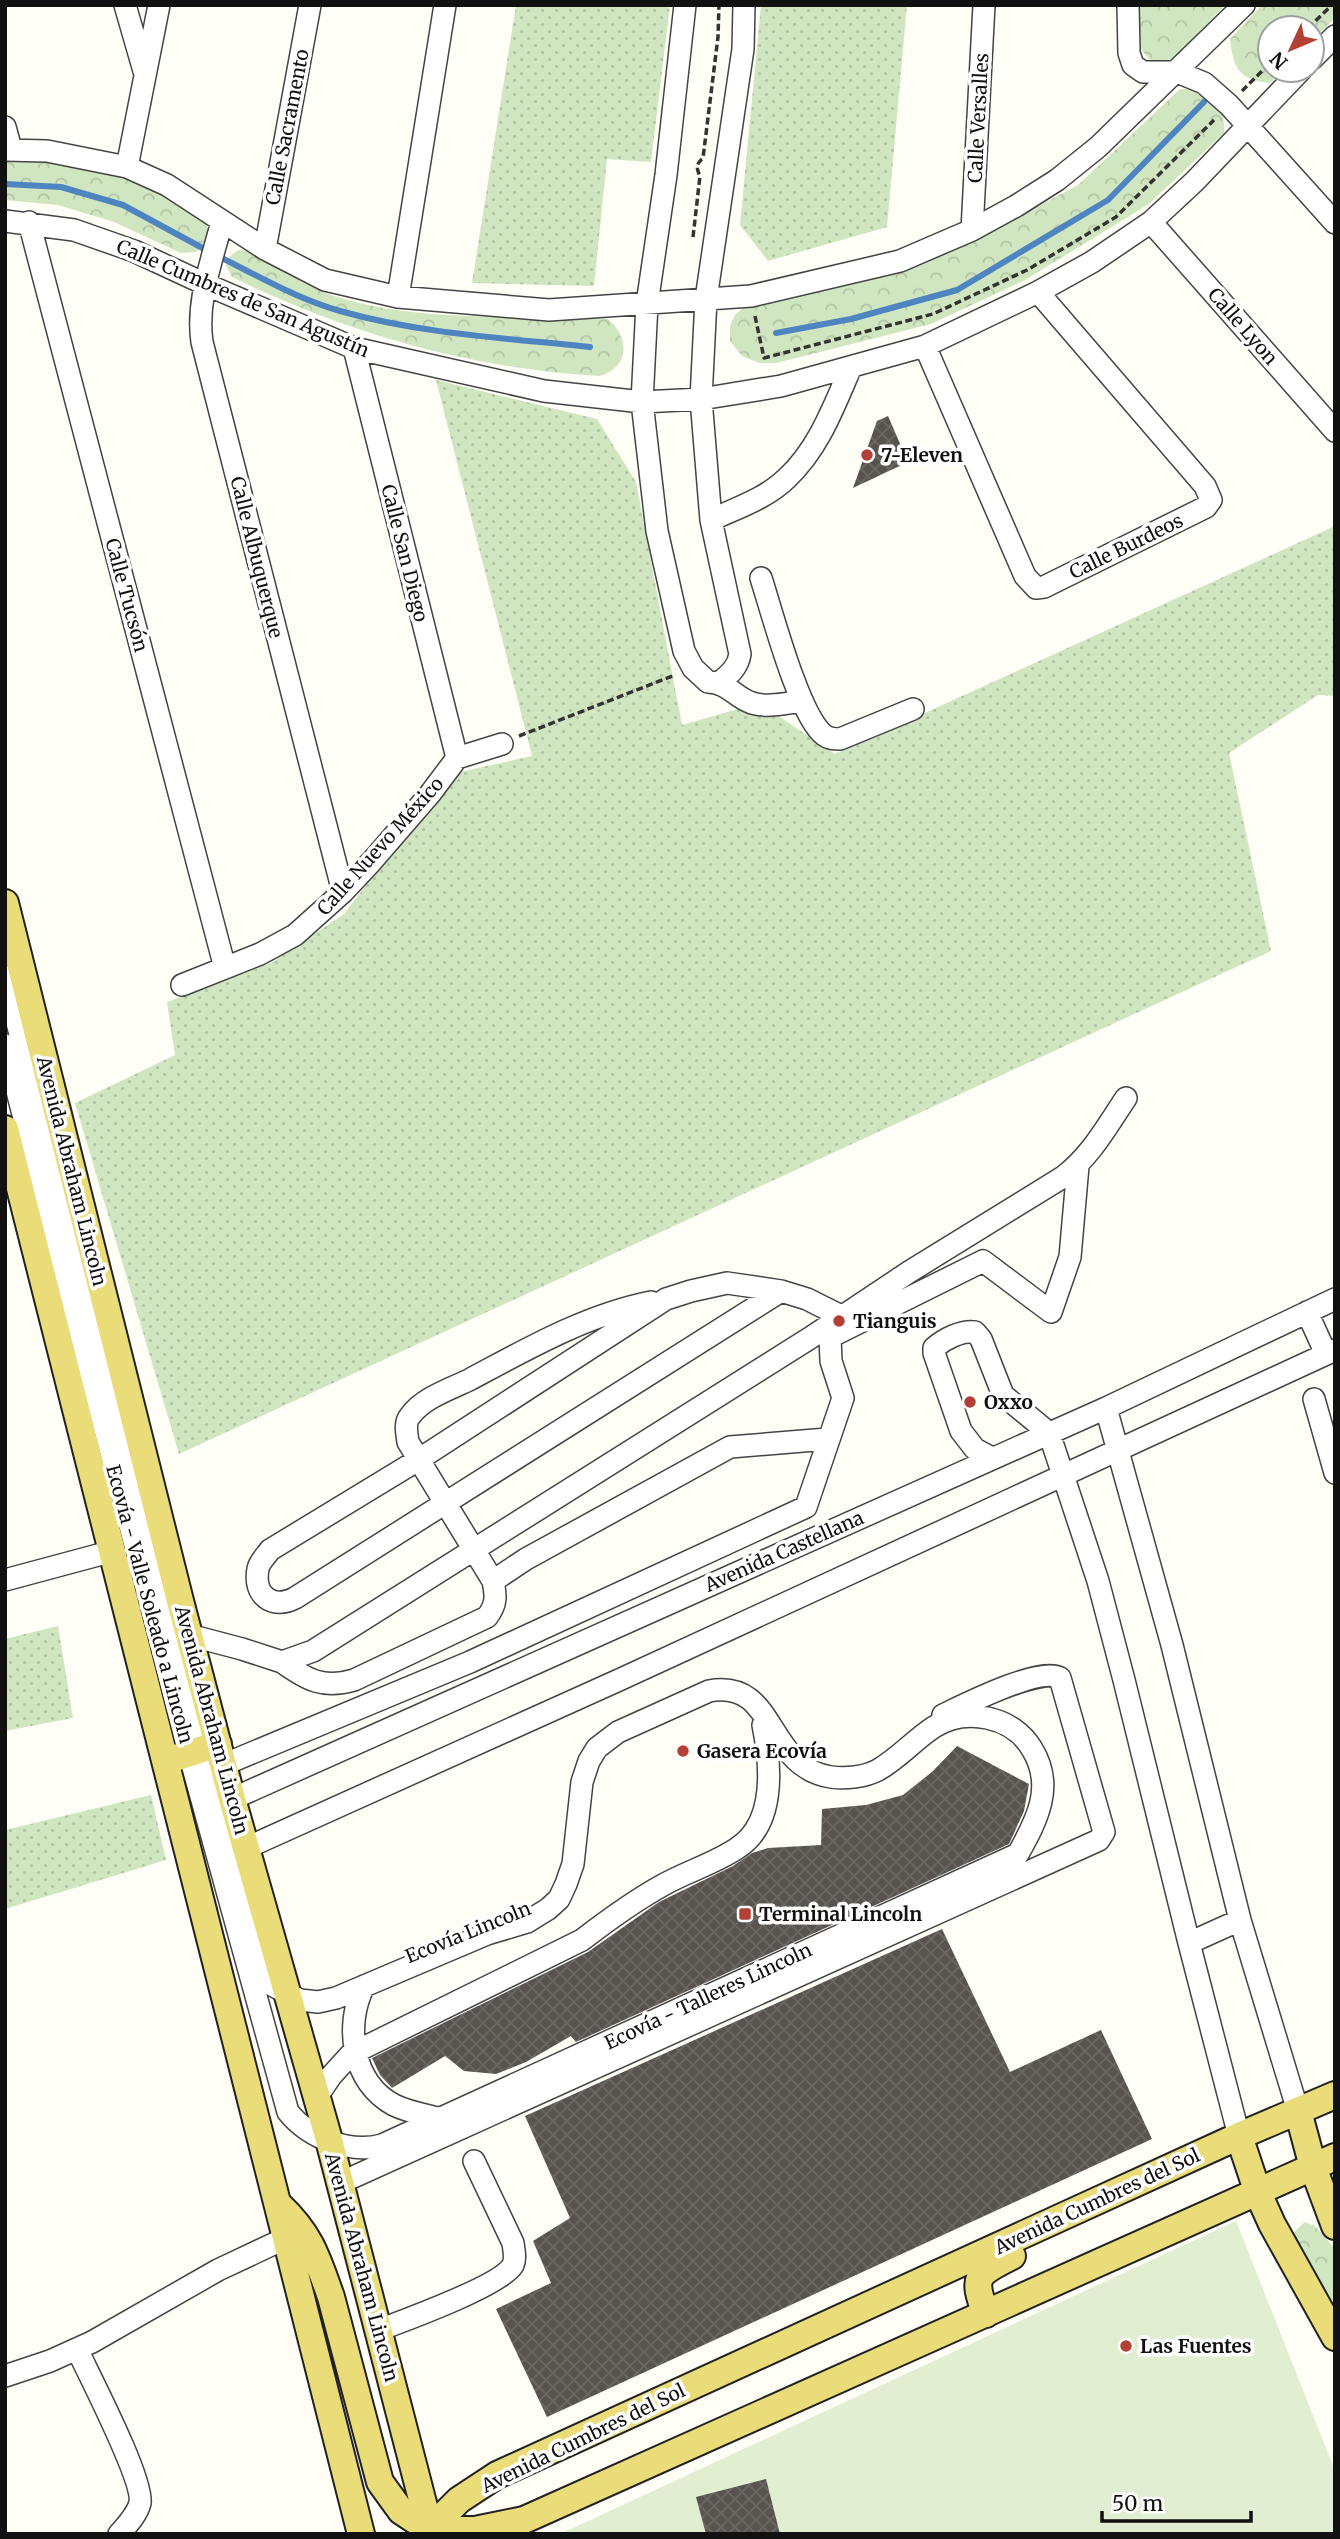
<svg xmlns="http://www.w3.org/2000/svg" width="1340" height="2539" viewBox="0 0 1340 2539" font-family="Merriweather,serif">
<defs>
<pattern id="grass-dots" width="8" height="8" patternUnits="userSpaceOnUse" patternTransform="scale(1.75)"><rect width="8" height="8" fill="#d0e6c1"/><path d="M2 2h.1M6 6h.1" fill="none" stroke="#b2c4a5" stroke-width="1.8" stroke-linecap="round"/></pattern>
<pattern id="park-crowns" width="20" height="18" patternUnits="userSpaceOnUse" patternTransform="scale(1.75)"><rect width="20" height="18" fill="#d0e6c1"/><path d="M2 6a3 3 0 1 1 6 0M12 15a3 3 0 1 1 6 0" fill="none" stroke="#b2c4a5"/></pattern>
<pattern id="building-cross-hatch" width="8" height="8" patternUnits="userSpaceOnUse" patternTransform="scale(1.75)"><rect width="8" height="8" fill="#58534e"/><path d="M0 0l8 8M0 8l8-8" fill="none" stroke="#6b6763"/></pattern>
</defs>
<rect width="100%" height="100%" fill="#fefdf6"/>
<!-- grass -->
<path fill="url(#grass-dots)" d="M516 5H670L651 162 607 159 594 286 472 283Z
M761 5H907L887 227 768 261 740 225Z
M436 380 597 419 636 482 682 725 759 703 835 754 1335 526V696L1318 695 1229 753 1271 951 179 1454 75 1103 175 1055 167 1002 271 963 344 914 451 774 532 756Z
M58 1626 73 1718 5 1731V1639Z
M151 1795 166 1860 5 1909V1830Z"/>
<!-- park -->
<path fill="url(#park-crowns)" d="M1138 5H1225L1173 59 1151 62 1138 45Z
M1262 5H1335V18L1312 41V28H1270V70H1283L1270 83C1239 80 1233 68 1230 39Z
M1180 89C1210 90 1226 101 1224 133L1149 204 1025 280 931 324 776 363H759L742 356 730 341V326L735 315 749 303 824 290 923 264 983 235 1078 185Z
M5 159C37 159 66 161 96 168 116 172 200 207 206 224 211 235 204 245 196 252L181 253 114 222 58 205 5 200Z
M238 250 248 251C273 265 308 288 334 296 417 323 520 315 608 319 630 337 630 368 599 376 472 369 346 333 232 277L226 265 229 257Z
M1305 2222 1315 2226 1335 2249V2305L1294 2239 1295 2231Z"/>
<!-- pitch -->
<path fill="#e1eed2" d="M1236 2221 1335 2471V2534H560Z"/>
<g fill="none" stroke-linecap="round" stroke-linejoin="round">
<!-- stream -->
<path stroke="#4e84c0" stroke-width="6" d="M5 184 61 187 123 205 208 251
M218 256C258 276 297 299 340 311 421 334 506 338 590 347
M776 333 851 319 957 290 1108 200 1204 102"/>
</g>
<!-- building -->
<path fill="url(#building-cross-hatch)" d="M888 416 908 462 853 488 877 421Z
M957 1746 1029 1784 1024 1811 1009 1844 576 2042 571 2036 526 2062 496 2074 464 2071 445 2056 392 2088 380 2075 372 2058 588 1952 659 1902 733 1866 752 1853 768 1848 821 1845 822 1809 866 1805 903 1795 933 1771Z
M942 1929 1010 2072 1101 2030 1152 2139 547 2417 496 2309 551 2283 533 2241 570 2218 525 2116Z
M766 2479 780 2534H706L696 2497Z"/>
<g fill="none" stroke-linecap="round" stroke-linejoin="round">
<defs>
<path id="minor" d="M125 5 144 71
M685 5 666 175 647 304 642 402 657 531 684 651 693 668 708 682C729 683 734 697 752 703 767 708 786 703 802 701
M1128 5 1129 53 1133 65 1143 72H1177L1204 83 1229 105 1335 223
M1312 59 1335 36
M5 127 11 149
M5 150 47 151 127 167 167 185 265 249 325 280 398 297 549 310 751 296 900 261 972 230 1016 206 1057 180 1098 147 1244 5
M127 167 159 5
M5 221 74 230 134 251 205 284 354 348 544 391 642 402 701 399 781 386 925 346 1038 292 1092 262 1151 222 1195 181 1301 70
M222 221C212 261 196 301 202 342L343 892
M29 222 225 968
M1151 222 1335 431
M972 230 984 5
M265 249 310 5
M398 297 445 5
M925 346 1025 576 1036 588 1044 587 1206 507 1211 500 1205 486 1038 292
M354 348 457 758
M711 520C737 508 767 498 787 478 819 448 834 406 851 367
M761 578C772 612 799 716 824 735 829 739 834 739 840 739L913 709
M720 682C730 674 738 667 740 654L711 520 701 399 706 299 743 49 744 5
M5 976 254 1942 264 1978 268 1983 300 2000 318 2002 336 1998 487 1934 527 1922 548 1909 559 1899 566 1884 573 1864 582 1782 589 1761 597 1748 618 1732 709 1691C777 1678 765 1767 831 1777 846 1779 865 1777 878 1770 899 1758 914 1740 934 1727 966 1707 1013 1716 1032 1749 1055 1786 1037 1820 1018 1854L382 2145C349 2154 309 2138 288 2112L189 1753 5 1045
M182 985 260 954 295 935 343 892 372 861 430 794 457 758 502 744
M781 1291 295 1598C272 1610 253 1595 258 1569 259 1562 266 1556 270 1550L418 1460 666 1299 691 1291 727 1283 781 1291 807 1299 841 1316
M1307 1312 1326 1354
M1314 1399 1335 1473
M1106 1408 1172 1645 1240 1920 1298 2111
M992 1458 975 1449 961 1431 934 1353V1348C944 1339 962 1330 975 1332L981 1339 1003 1395 1049 1433 1063 1475 1098 1581 1124 1680 1189 1943 1239 2136
M5 1580 113 1551
M493 1581 526 1559 730 1447 827 1439
M189 1635 242 1649 282 1662 313 1651 810 1338 909 1272 1063 1177C1091 1156 1107 1126 1126 1098
M282 1662C307 1680 323 1689 354 1680L487 1617C497 1604 496 1596 493 1581L408 1442C407 1434 404 1423 410 1416 423 1398 450 1389 469 1380 527 1349 586 1315 651 1302
M223 1765 470 1662 806 1507 843 1398 831 1361 830 1337 983 1261 1051 1312 1070 1257 1078 1166
M232 1799 1106 1408 1335 1299
M246 1848 619 1680 1335 1350
M1189 1943 1240 1920
M364 1986C344 2025 352 2083 394 2105 408 2112 426 2115 441 2119
M316 2098 331 2076 351 2054 582 1940C608 1920 634 1901 663 1885 686 1872 713 1864 736 1849 777 1824 771 1765 763 1725
M340 2183 1099 1840 1104 1832 1060 1678C1041 1666 964 1705 943 1715
M379 2330C403 2321 502 2285 513 2265 516 2258 514 2251 513 2243L474 2161
M77 2349C89 2375 144 2480 140 2503 137 2515 127 2525 119 2534
M5 2376 50 2361 92 2342 218 2270 286 2238"/>
<path id="major" d="M5 903 180 1601 232 1799 329 2140 431 2534
M5 1129 361 2534
M166 1761 218 1744
M1298 2111 1313 2167 1335 2226
M1239 2136 1258 2193 1272 2224 1335 2337
M279 2205C311 2235 317 2258 331 2297L380 2482 401 2511 430 2530
M986 2314C971 2275 977 2274 1012 2256
M430 2530H475L524 2520 1335 2157
M425 2534 459 2500 497 2475 1239 2136 1335 2095"/>
</defs>
<!-- minor casing -->
<use href="#minor" stroke="#444" stroke-width="24"/>
<!-- major casing -->
<use href="#major" stroke="#222" stroke-width="30"/>
<!-- path -->
<path stroke="#333" stroke-width="3.5" stroke-dasharray="7 3.5" stroke-linecap="butt" d="M1308 28 1332 5
M1242 91 1270 63
M693 237 700 176C696 168 696 164 703 158L718 37 719 5
M755 316 764 358 933 314 1027 270 1116 217 1214 120
M519 736 675 675"/>
<!-- minor -->
<use href="#minor" stroke="#fff" stroke-width="21"/>
<!-- major -->
<use href="#major" stroke="#eadd79" stroke-width="26"/>
</g>
<!-- markers -->
<g fill="#b34036" stroke="#fff" stroke-width="2.5">
<circle cx="867" cy="455" r="7"/>
<circle cx="839" cy="1321" r="7"/>
<circle cx="970" cy="1402" r="7"/>
<circle cx="683" cy="1751" r="7"/>
<rect x="738" y="1907" width="14" height="14" rx="3.5"/>
<circle cx="1126" cy="2346" r="7"/>
</g>
<g text-anchor="middle" stroke-width="7" stroke-linejoin="round" paint-order="stroke">
<!-- street labels -->
<g font-size="19" fill="#111" stroke="#fff">
<text transform="translate(978 118) rotate(-87)" y="7">Calle Versalles</text>
<text transform="translate(287 127) rotate(-79)" y="7">Calle Sacramento</text>
<text transform="translate(243 298) rotate(23)" y="7">Calle Cumbres de San Agustín</text>
<text transform="translate(1243 326) rotate(49)" y="7">Calle Lyon</text>
<text transform="translate(1126 546) rotate(-26)" y="7">Calle Burdeos</text>
<text transform="translate(405 553) rotate(76)" y="7">Calle San Diego</text>
<text transform="translate(257 557) rotate(76)" y="7">Calle Albuquerque</text>
<text transform="translate(127 595) rotate(75)" y="7">Calle Tucsón</text>
<text transform="translate(380 846) rotate(-48)" y="7">Calle Nuevo México</text>
<text transform="translate(72 1171) rotate(76)" y="7">Avenida Abraham Lincoln</text>
<text transform="translate(784 1551) rotate(-24)" y="7">Avenida Castellana</text>
<text transform="translate(150 1604) rotate(75)" y="7">Ecovía - Valle Soleado a Lincoln</text>
<text transform="translate(212 1720) rotate(75)" y="7">Avenida Abraham Lincoln</text>
<text transform="translate(468 1932) rotate(-22)" y="7">Ecovía Lincoln</text>
<text transform="translate(708 1996) rotate(-25)" y="7">Ecovía - Talleres Lincoln</text>
<text transform="translate(1097 2201) rotate(-25)" y="7">Avenida Cumbres del Sol</text>
<text transform="translate(362 2267) rotate(75)" y="7">Avenida Abraham Lincoln</text>
<text transform="translate(583 2438) rotate(-26)" y="7">Avenida Cumbres del Sol</text>
</g>
<!-- poi labels -->
<g font-size="19" font-weight="bold" fill="#111" stroke="#fff" text-anchor="start">
<text x="881" y="462">7-Eleven</text>
<text x="853" y="1328">Tianguis</text>
<text x="984" y="1409">Oxxo</text>
<text x="697" y="1758">Gasera Ecovía</text>
<text x="759" y="1921">Terminal Lincoln</text>
<text x="1140" y="2353">Las Fuentes</text>
</g>
</g>
<!-- border -->
<rect width="1340" height="2539" fill="none" stroke="#111111" stroke-width="14"/>
<!-- north arrow -->
<g transform="translate(1291 49) rotate(226)"><circle r="33" fill="#ffffff" stroke="#a0a0a0" stroke-width="2"/>
<path d="M0-5L12 26L0 18L-12 26Z" fill="#b34036"/>
<text y="-10" font-size="19" font-weight="bold" text-anchor="middle" fill="#111111">N</text>
</g>
<!-- scale -->
<path d="M1102 2511v10h149v-10" fill="none" stroke="#111111" stroke-width="3.5"/>
<text x="1112" y="2511" font-size="21" fill="#111111" stroke="#ffffff" stroke-width="5" paint-order="stroke">50 m</text>
</svg>
